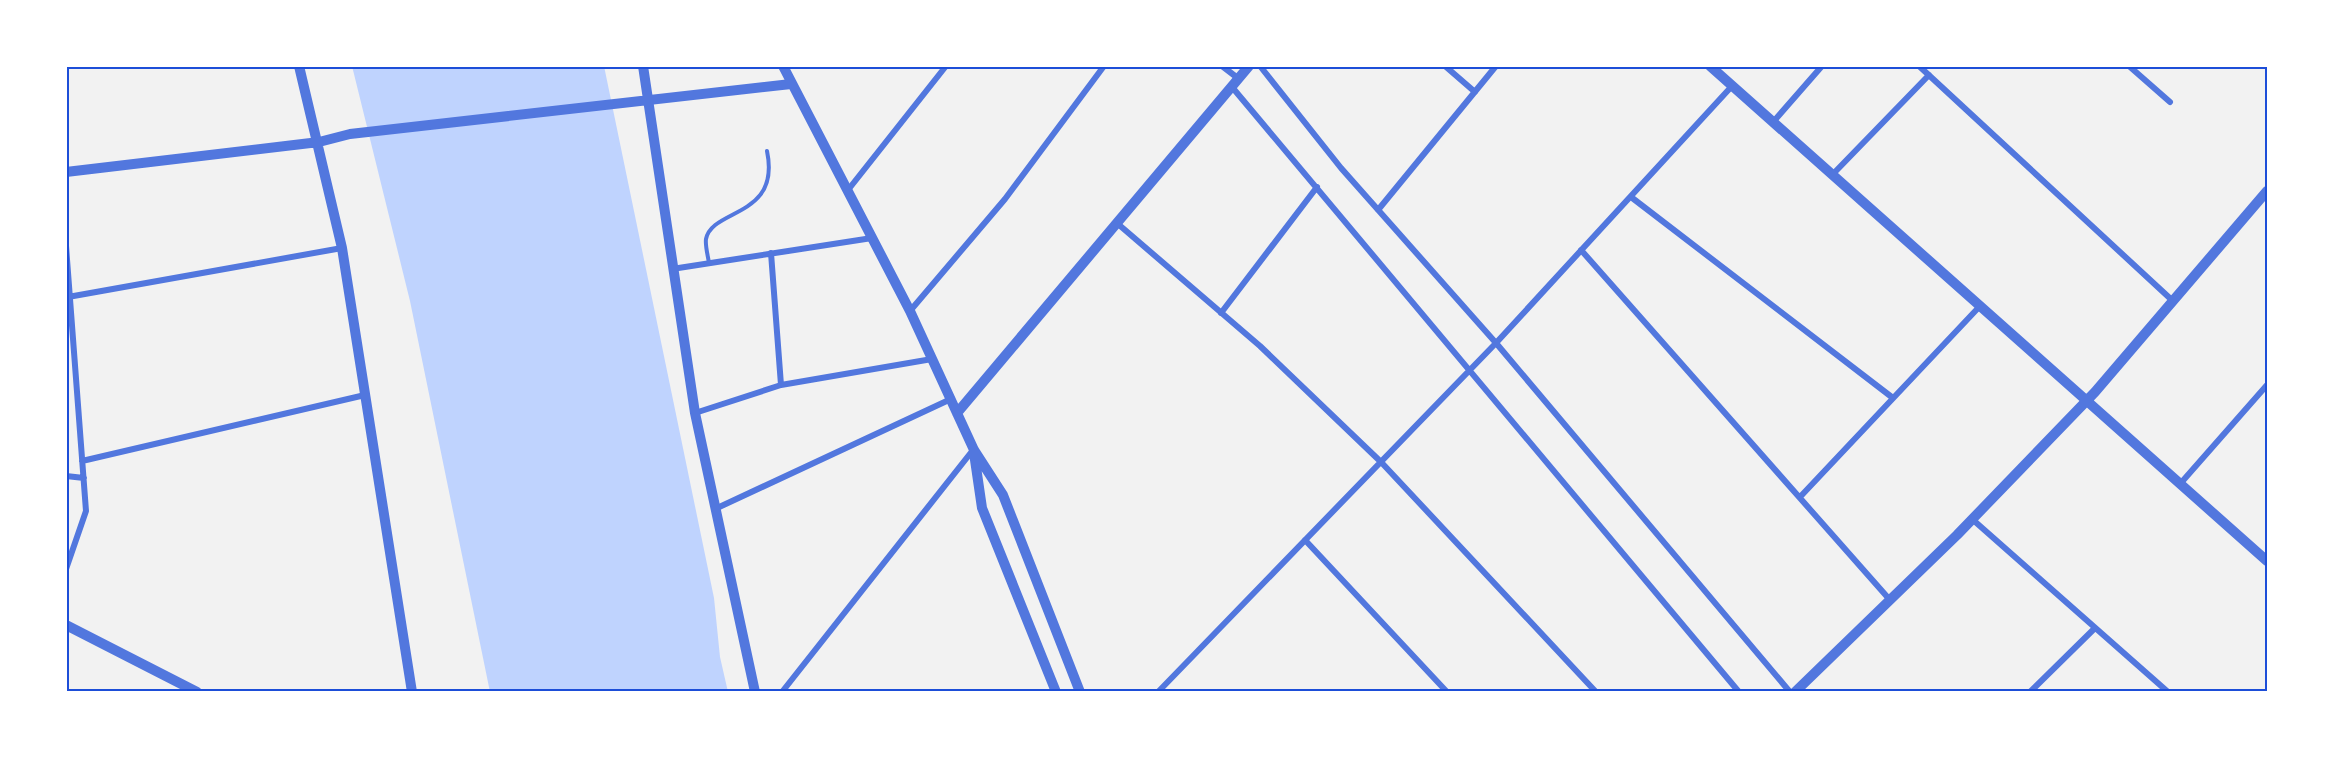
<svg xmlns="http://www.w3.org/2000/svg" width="2333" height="758" viewBox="0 0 2333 758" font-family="Bitter,serif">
<rect width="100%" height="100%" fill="#f2f2f2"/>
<!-- water -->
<path fill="#bfd3fe" d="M352 66H604L714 598 720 657 728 692H490L410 301Z"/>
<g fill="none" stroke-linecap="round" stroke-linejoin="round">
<!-- service -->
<path stroke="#5277de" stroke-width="4" d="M709 263C708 256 705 246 706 239 712 208 781 218 767 151"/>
<!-- minor -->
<path stroke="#5277de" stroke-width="6" d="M1222 66 1239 79
M1260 66 1341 168 1496 343 1790 692
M1445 66 1475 92
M1919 66 2174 302
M2129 66 2170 102
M1232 87 1739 692
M1774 121 1822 66
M1833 174 1929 75
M848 190 946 66
M1631 197 1893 398
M1378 210 1496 66
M1118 224 1260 346 1381 462 1596 692
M66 246 86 511 66 569
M1581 250 1890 600
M771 253 781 385
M672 269 872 238
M68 297 342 248
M910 311 1005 199 1104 66
M1221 313 1317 187
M695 413 781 385 932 359
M82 461 365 395
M66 476 84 478
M2180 484 2267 385
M1800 497 1980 306
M715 509 951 399
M1972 519 2168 692
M1305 540 1447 692
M782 692 973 450
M1158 692 1496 343 1732 86
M2030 692 2095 628"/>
<!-- tertiary -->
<path stroke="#5277de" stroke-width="10" d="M299 66 342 248 412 692
M643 66 695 413 755 692
M783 66 910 311 974 450 1003 495 1080 692
M1710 66 2267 561
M66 172 319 142 350 134 791 84
M957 413 1249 66
M974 453 982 508 1056 692
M66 625 197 692
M1795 692 1957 535 2095 392 2267 191"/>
</g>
<!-- border -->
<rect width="2333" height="758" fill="none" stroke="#ffffff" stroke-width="135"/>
<rect x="68" y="68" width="2198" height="622" fill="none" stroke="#1d4ed8" stroke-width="2"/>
</svg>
